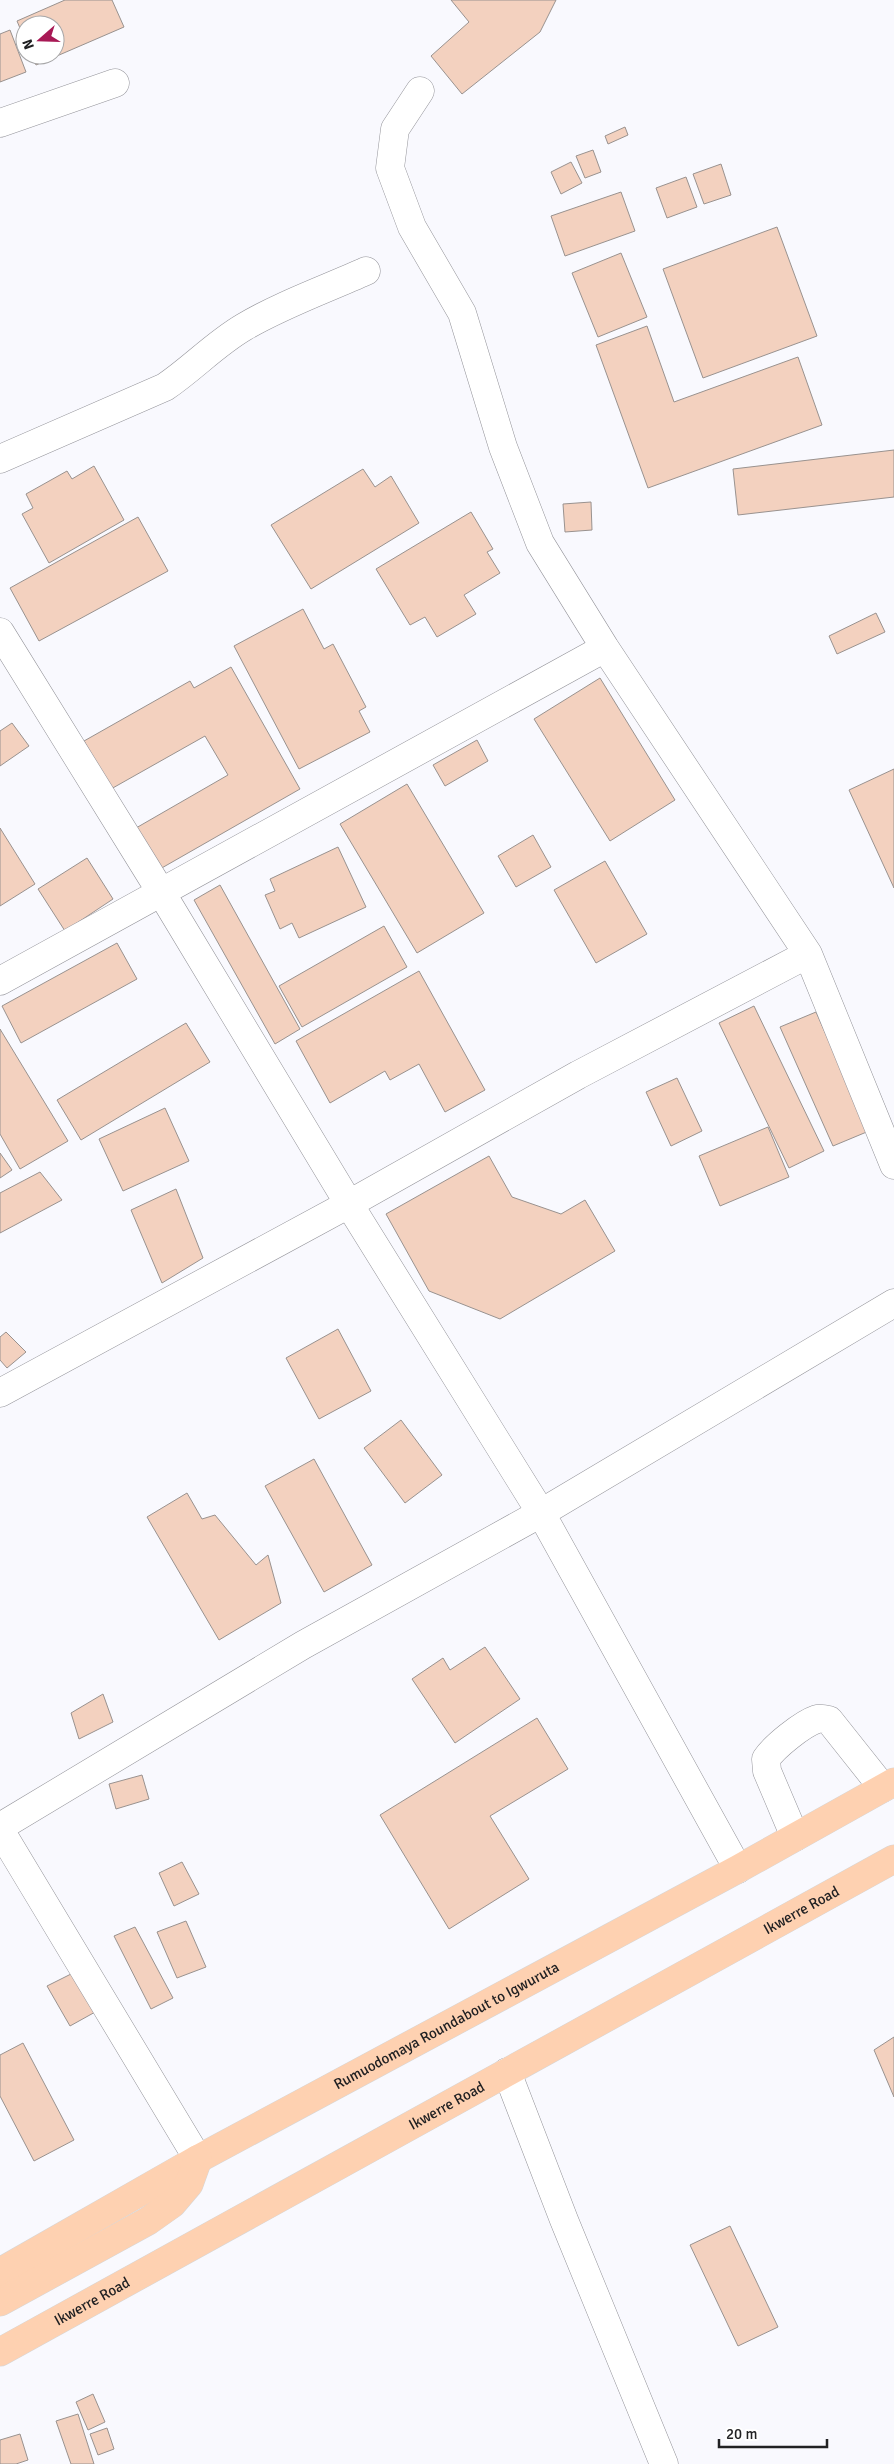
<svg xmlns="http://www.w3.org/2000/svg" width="894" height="2464" viewBox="0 0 894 2464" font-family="Signika,sans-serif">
<rect width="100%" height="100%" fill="#f9f9fe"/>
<!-- building -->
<path fill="#f3d1bf" stroke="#99928f" d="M65 0H112L124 27 36 65 32 55H55V25H25V40L17 21Z
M451 0H556L540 32 462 94 431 56 469 22Z
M10 30 26 72 0 82V34Z
M625 127 628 135 608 144 605 136Z
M593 150 601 172 585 178 576 156Z
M571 162 582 183 561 194 551 172Z
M721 164 731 195 704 204 693 174Z
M686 177 697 207 667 218 656 188Z
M621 192 635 231 565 256 551 216Z
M777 227 817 336 703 378 663 269Z
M621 253 647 317 598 337 572 273Z
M647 326 674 402 798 357 822 425 648 488 596 345Z
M894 450V497L738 515 733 469Z
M94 466 124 520 49 563 22 514 33 508 26 494 67 471 72 479Z
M363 469 375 487 391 476 419 523 311 589 271 525Z
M591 502 592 530 565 532 563 504Z
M471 512 493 549 487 552 500 573 464 595 476 614 437 637 425 617 410 625 376 569Z
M138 517 168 571 39 641 10 588Z
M303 609 324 649 333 644 366 707 359 711 370 732 299 769 234 646Z
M876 613 885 632 837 654 829 636Z
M231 667 300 789 160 869 136 828 228 775 205 736 111 789 84 741 190 681 194 688Z
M600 678 675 800 610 841 534 719Z
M12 723 29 746 0 766V731Z
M477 740 488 761 445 786 433 765Z
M894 769V888L849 790Z
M407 784 484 913 417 953 340 824Z
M0 828 35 884 0 906Z
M533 835 551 867 516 887 498 856Z
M338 847 366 907 299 938 292 923 280 929 265 895 275 891 270 879Z
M87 858 113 899 65 931 38 889Z
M605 861 647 934 596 963 554 890Z
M220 885 300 1029 275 1044 194 900Z
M384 926 407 967 302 1027 279 986Z
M117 943 137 979 21 1043 2 1006Z
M419 971 485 1090 445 1112 419 1064 390 1080 385 1071 330 1103 296 1041Z
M754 1006 824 1151 789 1168 719 1023Z
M816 1012 869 1131 833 1146 780 1027Z
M186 1023 210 1062 81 1140 57 1100Z
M0 1029 68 1141 20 1169 0 1134Z
M677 1078 702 1131 671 1146 646 1092Z
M165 1108 189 1161 123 1191 99 1139Z
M768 1127 789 1177 720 1206 699 1156Z
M0 1153 12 1170 0 1178Z
M489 1156 512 1197 561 1214 585 1200 615 1251 500 1319 429 1291 386 1214Z
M40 1172 62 1200 0 1233V1193Z
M176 1189 203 1258 162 1283 131 1210Z
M338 1329 371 1391 319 1419 286 1358Z
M6 1332 26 1352 7 1368 0 1360V1337Z
M401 1420 442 1475 405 1503 364 1448Z
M314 1459 372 1565 324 1592 265 1486Z
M187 1493 202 1519 215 1515 256 1565 268 1555 281 1603 219 1640 147 1517Z
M485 1647 520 1699 455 1743 412 1679 443 1658 450 1670Z
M103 1694 113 1722 79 1739 71 1713Z
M537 1718 568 1769 490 1816 529 1879 449 1929 380 1815Z
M142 1775 149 1799 116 1809 109 1784Z
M182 1862 199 1894 174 1906 159 1873Z
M186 1921 206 1967 177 1978 157 1932Z
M135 1927 173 1998 151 2009 114 1936Z
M75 1972 97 2011 70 2026 47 1986Z
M894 2037V2097L874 2050Z
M23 2043 74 2140 34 2161 0 2096V2055Z
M730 2226 778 2327 738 2346 690 2245Z
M93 2394 105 2422 88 2430 76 2402Z
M78 2414 94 2464H71L56 2421Z
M107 2428 114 2449 98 2455 90 2434Z
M20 2434 28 2460 16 2464H0V2440Z"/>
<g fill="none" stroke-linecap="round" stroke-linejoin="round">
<defs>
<path id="minor" d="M420 91 395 129 390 168 412 227 462 313 503 447 540 543 605 648 808 954 894 1165
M0 123 115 83
M0 459 165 387C193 368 215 344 244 327 281 305 326 289 366 271
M0 632 161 892 349 1204 541 1513 738 1869
M0 981 605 648
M0 1393 349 1204 578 1075 808 954
M0 1827 303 1645 541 1513 894 1303
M0 1830 198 2159
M795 1837 767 1771 766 1759C774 1747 802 1724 817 1719 820 1718 825 1719 829 1720L883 1788
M507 2072 564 2220 664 2464"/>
<g id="major">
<path id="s1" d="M0 2272 198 2159 738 1869 894 1782"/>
<path d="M0 2302 148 2221 172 2204 189 2184 198 2159"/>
<path id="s2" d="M0 2352 894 1859"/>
</g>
</defs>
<!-- minor casing -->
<use href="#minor" stroke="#94949a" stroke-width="29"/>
<!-- major casing -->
<use href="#major" stroke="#d7d7d7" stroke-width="29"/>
<!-- minor -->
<use href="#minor" stroke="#fff" stroke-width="28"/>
<!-- major -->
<use href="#major" stroke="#fed1b1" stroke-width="28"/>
</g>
<g text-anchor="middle" stroke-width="5" stroke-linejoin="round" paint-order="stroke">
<!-- street labels -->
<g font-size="15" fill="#212123" stroke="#fff">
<text dy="5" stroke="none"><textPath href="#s2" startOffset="915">Ikwerre Road</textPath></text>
<text dy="5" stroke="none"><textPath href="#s1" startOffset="510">Rumuodomaya Roundabout to Igwuruta</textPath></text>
<text dy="5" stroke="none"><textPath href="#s2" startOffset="510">Ikwerre Road</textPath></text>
<text dy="5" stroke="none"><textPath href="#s2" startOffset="105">Ikwerre Road</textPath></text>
</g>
</g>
<!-- north arrow -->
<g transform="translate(40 40) rotate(250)"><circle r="24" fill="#ffffff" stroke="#a6a6a7"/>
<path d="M0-4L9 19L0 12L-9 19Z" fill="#a81955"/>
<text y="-8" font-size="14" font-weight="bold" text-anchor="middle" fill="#212123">N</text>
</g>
<!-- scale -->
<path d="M719 2439v8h108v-8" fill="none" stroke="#212123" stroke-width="2.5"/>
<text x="726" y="2439" font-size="15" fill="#212123" stroke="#ffffff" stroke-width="4" paint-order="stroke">20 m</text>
</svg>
